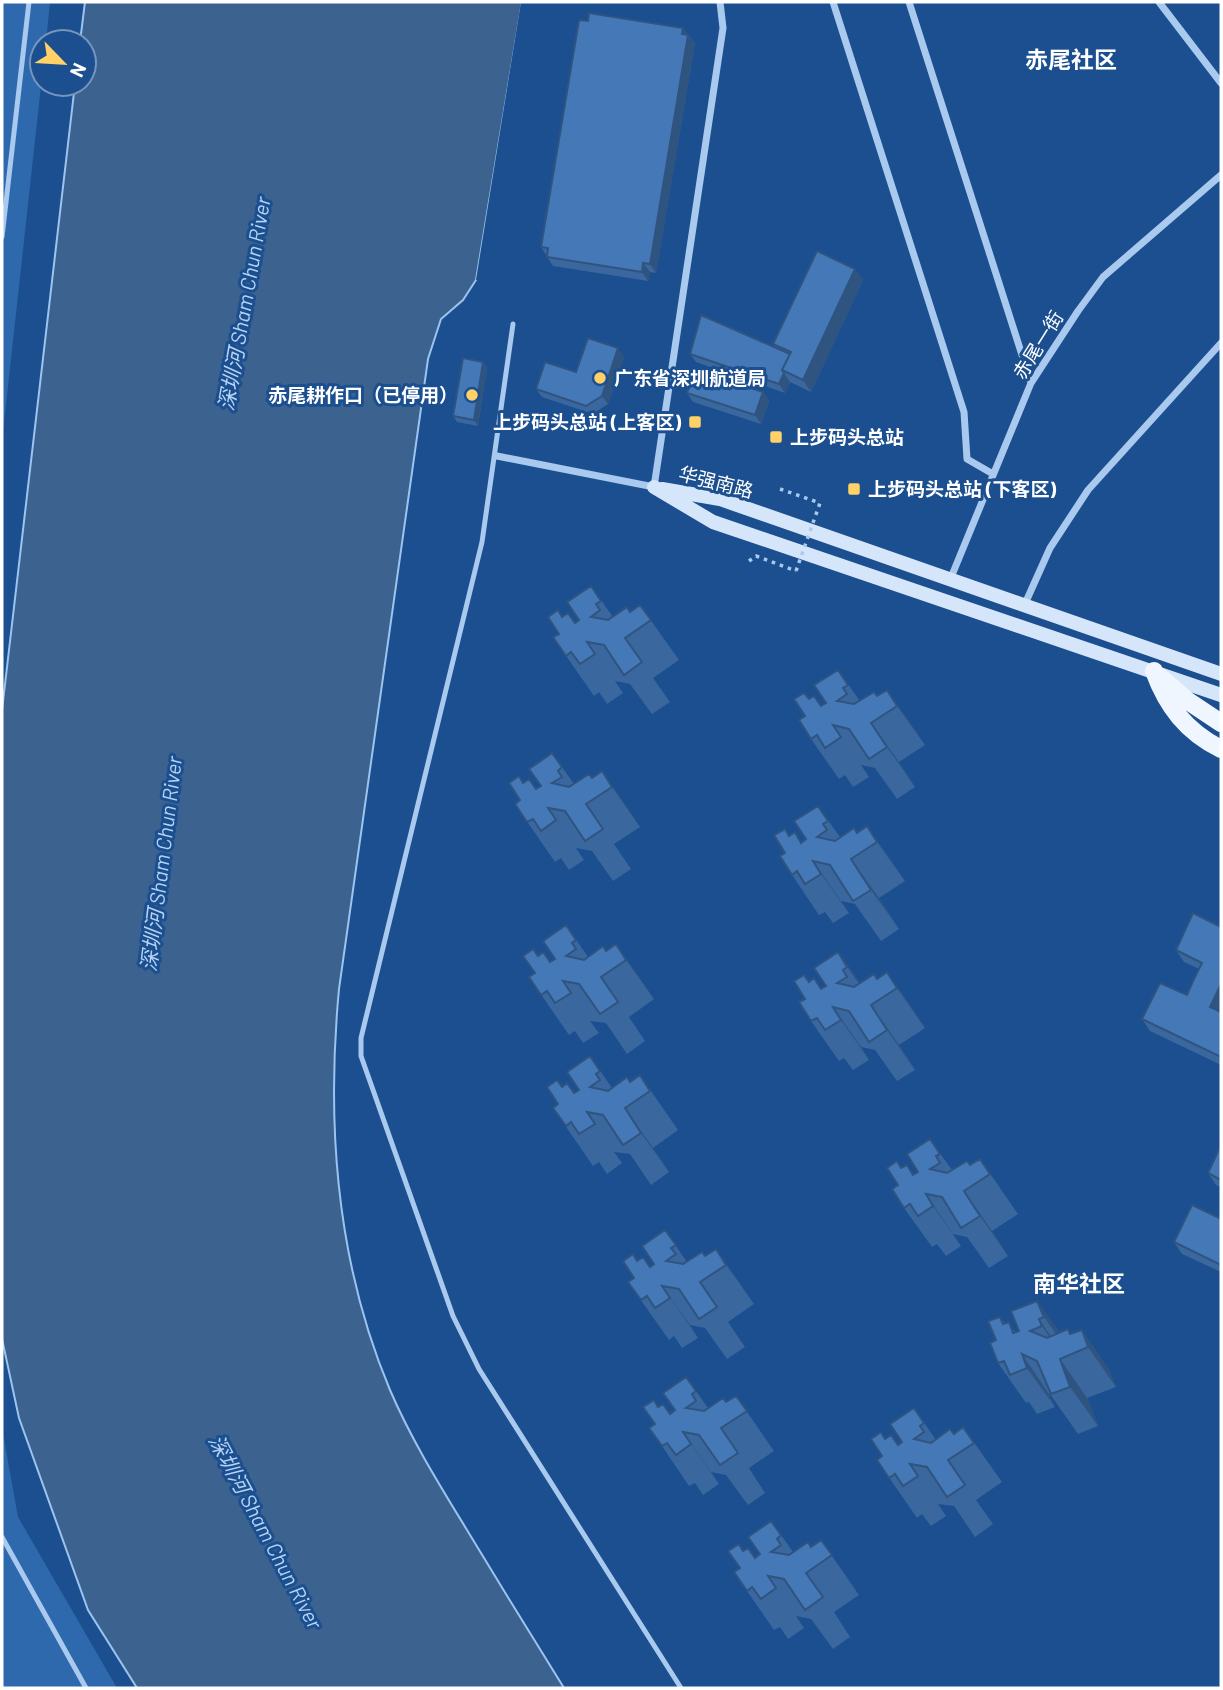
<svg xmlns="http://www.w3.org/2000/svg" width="1223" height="1690" viewBox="0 0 1223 1690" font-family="Barlow,'Noto Sans SC',sans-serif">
<rect width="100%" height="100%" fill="#1b4f8f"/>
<!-- green -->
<path fill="#2e69ad" d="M2 2H50L46 42H42V77L2 441Z
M2 1428 18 1517 117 1688H2Z"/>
<!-- water -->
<path fill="#3c6290" stroke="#9cc4f0" stroke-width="2" d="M85 2H522L476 280 463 300 441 319 428 359 339 989C326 1126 336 1262 390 1390 411 1439 439 1484 467 1530 499 1583 531 1635 564 1688H137L88 1610 19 1418 2 1339V710L75 84H84V42H80Z"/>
<!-- pier -->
<path fill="#1b4f8f" d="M521 2H526L479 280H476Z"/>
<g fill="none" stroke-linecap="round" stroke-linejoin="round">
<!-- path -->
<path stroke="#a9c9ee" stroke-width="3.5" stroke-dasharray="3.5 5" stroke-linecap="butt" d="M780 489 820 503
M749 561 756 556 796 571"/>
<!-- service -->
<path stroke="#a9c9ee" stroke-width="5" d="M2 237 29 2
M513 324 482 542 361 1038V1056L453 1316 479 1369 681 1688
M2 1537 86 1688"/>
<!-- minor -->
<path stroke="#a9c9ee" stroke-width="7" d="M833 2 964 412 967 459 993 474
M909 2 1031 383
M1159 2 1221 83
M497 456 654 487 723 28 720 2
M950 580 1031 383 1078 311 1103 277 1221 175
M1024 606 1050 548 1088 490 1221 343"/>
<!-- secondary -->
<path stroke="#d6e6fa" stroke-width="14" d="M654 487 713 522 1221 695
M662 489 720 499 1221 674"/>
<!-- primary -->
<path stroke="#f0f6ff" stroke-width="18" d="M1154 671C1167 707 1187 732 1221 749
M1159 676 1188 701 1221 723"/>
<!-- path-bridge -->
<path stroke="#a9c9ee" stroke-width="3.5" stroke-dasharray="3.5 5" stroke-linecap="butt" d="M796 571 820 503"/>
</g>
<!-- wall -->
<path fill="#3a679d" d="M588 21 683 28 695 43 656 273 650 272 648 281 553 266 541 247Z
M855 269 863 280 811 392 790 382 785 393 696 362 690 354 776 348 773 344Z
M624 357 608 404 593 414 542 397 536 389 576 372Z
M483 362 487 368 478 426 457 422 453 416Z
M763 392 769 401 761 424 693 402 687 393Z
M591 586 613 617 630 612 640 605 679 660 653 678 670 702 652 714 630 684 615 681 623 693 607 704 599 692 594 696 553 637 559 634 562 617 575 623 579 620Z
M838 670 860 701 877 696 887 690 925 745 899 762 915 787 897 799 875 768 861 765 869 777 853 787 845 775 839 779 811 739 805 716 809 699 821 706 826 703Z
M552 753 574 784 592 778 602 771 640 827 614 844 631 869 613 881 592 851 576 848 584 860 569 870 561 858 555 862 515 804 520 800 524 783 536 789 541 786Z
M818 806 840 837 857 833 867 826 905 881 879 898 899 929 881 941 855 904 841 901 849 913 833 923 825 912 819 915 792 875 785 853 789 836 802 842 806 839Z
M566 925 588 957 606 951 616 944 654 999 629 1017 645 1041 627 1054 606 1023 590 1021 599 1033 583 1043 575 1031 569 1035 529 977 535 973 538 956 550 962 555 959Z
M1221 927V1065L1150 1031 1142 1019 1187 995 1199 969 1184 962 1176 950Z
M838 952 860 983 877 979 887 972 925 1028 899 1045 915 1070 897 1081 875 1050 861 1047 869 1060 853 1070 844 1058 839 1061 811 1021 805 999 809 982 821 988 826 986Z
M590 1056 612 1088 630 1082 640 1075 678 1130 653 1148 669 1172 651 1185 630 1154 614 1152 622 1163 607 1174 599 1162 593 1166 553 1108 558 1104 562 1087 574 1093 579 1090Z
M930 1139 952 1170 970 1165 980 1159 1018 1214 992 1231 1008 1256 989 1268 967 1237 953 1234 961 1246 946 1256 937 1244 932 1247 904 1208 898 1185 902 1168 914 1175 918 1172Z
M1221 1145V1187L1216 1185 1208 1173Z
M1221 1213V1272L1182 1254 1174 1242 1219 1218Z
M665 1230 687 1262 705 1256 716 1249 754 1304 728 1322 745 1347 727 1359 705 1328 690 1325 698 1338 682 1348 674 1336 669 1340 628 1282 634 1278 637 1261 650 1267 654 1264Z
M1037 1301 1060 1333 1072 1334 1082 1330 1109 1370 1116 1387 1087 1398 1098 1426 1078 1434 1050 1394H1049L1055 1407 1037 1414 1029 1402 1026 1403 998 1363 1000 1317 1005 1323 1016 1332 1019 1331Z
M686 1377 708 1408 726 1402 736 1396 774 1451 749 1468 765 1493 748 1505 726 1475 711 1472 719 1484 703 1495 695 1483 689 1486 662 1446 655 1424 658 1407 670 1413 675 1410Z
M914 1408 936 1440 954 1434 963 1427 1002 1482 976 1500 993 1524 975 1537 954 1506 938 1504 946 1516 931 1526 922 1514 917 1518 877 1460 882 1456 886 1439 898 1445 902 1442Z
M771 1521 793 1552 811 1546 821 1540 859 1595 834 1612 850 1637 833 1649 811 1619 796 1616 804 1628 788 1639 780 1627 774 1630 747 1591 740 1568 743 1551 755 1558 760 1554Z"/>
<!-- shaded-wall -->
<path fill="#305480" d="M683 28 695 43 656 273 650 264Z
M643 263 650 272 648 281 642 272Z
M855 269 863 280 811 392 803 380Z
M618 348 624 357 608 404 602 396Z
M483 362 487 368 478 426 474 420Z
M784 373 790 382 785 393 779 384Z
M763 392 769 401 761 424 755 415Z
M887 690 915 730 925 745 897 706Z
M871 723 899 762 915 787 887 747Z
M602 771 630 811 640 827 612 787Z
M867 826 895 866 905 881 877 842Z
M851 859 879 898 899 929 871 890Z
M813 861 841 901 849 913 821 874Z
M616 944 644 984 654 999 626 960Z
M838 952 866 992 875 1007 847 967Z
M887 972 915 1012 925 1028 897 988Z
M1221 984V1012L1210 1007Z
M871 1005 899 1045 915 1070 887 1030Z
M833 1007 861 1047 869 1060 841 1020Z
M625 1108 653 1148 669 1172 641 1133Z
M964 1191 992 1231 1008 1256 980 1216Z
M926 1194 953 1234 961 1246 933 1206Z
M716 1249 743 1289 754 1304 726 1265Z
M662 1286 690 1325 698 1338Z
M1037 1301 1065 1340 1070 1354 1044 1317Z
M1039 1319 1065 1357H1063L1042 1326Z
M1082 1330 1109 1370 1116 1387 1088 1347Z
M1022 1354 1049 1394 1055 1407 1027 1368Z
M1060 1359 1087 1398 1098 1426 1070 1387Z
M683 1432 711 1472 719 1484 691 1444Z
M821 1540 849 1579 859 1595 832 1555Z"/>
<!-- building -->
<path fill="#4478b7" stroke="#305480" stroke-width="2" d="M589 13 683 28 682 34 688 35 650 264 643 263 642 272 547 257 548 248 541 247 579 20 588 21Z
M817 251 855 269 803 380 782 370 791 352 773 344Z
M701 315 790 354 782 370 784 373 779 384 690 354Z
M588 338 618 348 602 396 586 406 536 389 545 362 576 372Z
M463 358 483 362 474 420 453 416Z
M695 370 763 392 755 415 687 393Z
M591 586 601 601 596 604 600 610 591 617 608 620 627 607 630 612 640 605 651 620 625 638 642 662 624 675 604 645 587 642 595 654 580 664 571 652 566 656 553 637 559 634 548 617 558 610 562 617 568 613 575 623 579 620 567 602Z
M838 670 848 685 843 688 847 694 837 701 854 704 874 692 877 696 887 690 897 706 871 723 887 747 869 759 849 729 833 725 841 737 825 748 817 735 811 739 799 720 805 716 794 699 804 693 809 699 814 696 821 706 826 703 814 685Z
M552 753 562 767 558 771 562 777 552 783 569 787 589 774 592 778 602 771 612 787 586 804 603 829 585 841 565 811 548 808 556 820 541 831 533 819 527 822 515 804 520 800 509 783 519 776 523 783 529 779 536 789 541 786 529 769Z
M818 806 828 821 823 824 827 830 817 837 835 841 854 828 857 833 867 826 877 842 851 859 871 890 853 901 830 865 813 861 821 874 805 884 797 871 792 875 780 856 785 853 774 835 785 829 789 836 795 832 801 843 806 839 794 821Z
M1193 913 1221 927V984L1210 1007 1221 1012V1057L1142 1019 1160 983 1187 995 1194 979 1202 963 1176 950Z
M566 925 576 940 572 943 576 949 566 956 584 960 603 946 606 951 616 944 626 960 601 977 618 1002 600 1014 579 984 563 981 571 993 555 1003 547 991 541 995 529 977 535 973 523 956 533 949 538 956 543 952 550 962 555 959 543 941Z
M838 952 847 967 843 970 847 977 837 983 854 987 874 974 877 979 887 972 897 988 871 1005 887 1030 869 1042 849 1011 833 1007 841 1020 825 1030 817 1018 811 1021 799 1002 805 999 794 981 804 975 809 982 814 978 821 989 826 986 814 968Z
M590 1056 600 1071 596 1074 600 1080 590 1087 608 1091 627 1077 630 1082 640 1075 650 1091 625 1108 641 1133 623 1145 603 1115 587 1112 595 1124 579 1134 571 1122 566 1126 553 1108 558 1104 547 1087 557 1080 562 1087 567 1083 574 1093 579 1090 567 1072Z
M930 1139 940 1154 936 1156 940 1163 930 1169 947 1173 967 1161 970 1165 980 1159 990 1174 964 1191 980 1216 961 1228 942 1197 926 1194 933 1206 918 1216 910 1204 904 1208 892 1189 898 1185 887 1168 897 1161 901 1168 907 1165 913 1175 918 1172 907 1154Z
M1221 1145V1180L1208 1173Z
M1192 1205 1219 1218 1221 1213V1265L1174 1242Z
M665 1230 676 1245 671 1248 676 1254 666 1261 683 1264 702 1252 705 1256 716 1249 726 1265 700 1282 717 1307 699 1319 679 1289 662 1286 670 1298 655 1308 647 1296 641 1300 628 1282 634 1278 623 1261 633 1254 637 1261 643 1257 650 1267 654 1264 642 1246Z
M1037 1301 1044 1317 1039 1319 1042 1326 1030 1331 1047 1338 1068 1329 1070 1334 1082 1330 1088 1347 1060 1359 1070 1387 1051 1394 1037 1361 1022 1354 1027 1368 1010 1375 1004 1361 998 1363 990 1343 996 1340 988 1321 1000 1317 1003 1324 1009 1322 1013 1333 1019 1331 1011 1311Z
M686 1377 696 1391 692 1394 696 1401 686 1408 704 1411 723 1398 726 1402 736 1396 747 1411 721 1428 738 1453 720 1465 699 1435 683 1432 691 1444 676 1455 667 1443 662 1446 649 1428 655 1424 643 1407 654 1400 658 1407 663 1404 670 1414 675 1410 663 1393Z
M914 1408 924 1423 920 1426 924 1432 914 1439 931 1443 950 1429 954 1434 963 1427 974 1443 948 1460 965 1485 947 1497 927 1467 910 1464 918 1476 903 1486 895 1474 889 1478 877 1460 882 1456 871 1439 881 1432 885 1439 891 1435 898 1445 902 1442 890 1424Z
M771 1521 781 1535 777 1539 781 1545 771 1552 789 1555 808 1542 811 1547 821 1540 832 1555 806 1573 823 1597 805 1610 784 1579 768 1576 776 1588 761 1599 752 1587 747 1591 734 1572 740 1568 728 1551 739 1544 743 1551 748 1548 755 1558 760 1554 748 1537Z"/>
<!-- markers -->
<g fill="#ffd166" stroke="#1b4f8f" stroke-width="2.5">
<circle cx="600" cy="378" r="7"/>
<circle cx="472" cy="395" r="7"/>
<rect x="688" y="415" width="14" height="14" rx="3.5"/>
<rect x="769" y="430" width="14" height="14" rx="3.5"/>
<rect x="847" y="482" width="14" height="14" rx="3.5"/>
</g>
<g text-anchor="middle" stroke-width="6" stroke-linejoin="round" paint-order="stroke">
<!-- street labels -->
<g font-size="19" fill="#fff" stroke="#1b4f8f">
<text transform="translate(1038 345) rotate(-58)" y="7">赤尾一街</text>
<text transform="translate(716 482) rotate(14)" y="7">华强南路</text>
</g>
<!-- poi labels -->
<g font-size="19" font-weight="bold" fill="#fff" stroke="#1b4f8f" text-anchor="start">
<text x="614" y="385">广东省深圳航道局</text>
<text x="458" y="402" text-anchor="end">赤尾耕作口（已停用）</text>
<text x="681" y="429" text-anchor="end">上步码头总站 (上客区)</text>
<text x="790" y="444">上步码头总站</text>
<text x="868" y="496">上步码头总站 (下客区)</text>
</g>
<!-- water labels -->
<g font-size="21" font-style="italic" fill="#b5d3f5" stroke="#1b4f8f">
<text transform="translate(245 304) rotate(-80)" y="7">深圳河 Sham Chun River</text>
<text transform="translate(162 864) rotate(-83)" y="7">深圳河 Sham Chun River</text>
<text transform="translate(265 1532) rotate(62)" y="7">深圳河 Sham Chun River</text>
</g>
<!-- quarter labels -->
<g font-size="23" font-weight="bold" fill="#fff" stroke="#1b4f8f">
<text x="1071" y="68">赤尾社区</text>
<text x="1079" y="1292">南华社区</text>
</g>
</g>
<!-- border -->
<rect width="1223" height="1690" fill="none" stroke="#ffffff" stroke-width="7"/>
<!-- north arrow -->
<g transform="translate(63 63) rotate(115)"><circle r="33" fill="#1b4f8f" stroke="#7695bc" stroke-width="2"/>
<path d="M0-5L12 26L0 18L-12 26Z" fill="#ffd166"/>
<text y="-10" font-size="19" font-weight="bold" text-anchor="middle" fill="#ffffff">N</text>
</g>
</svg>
